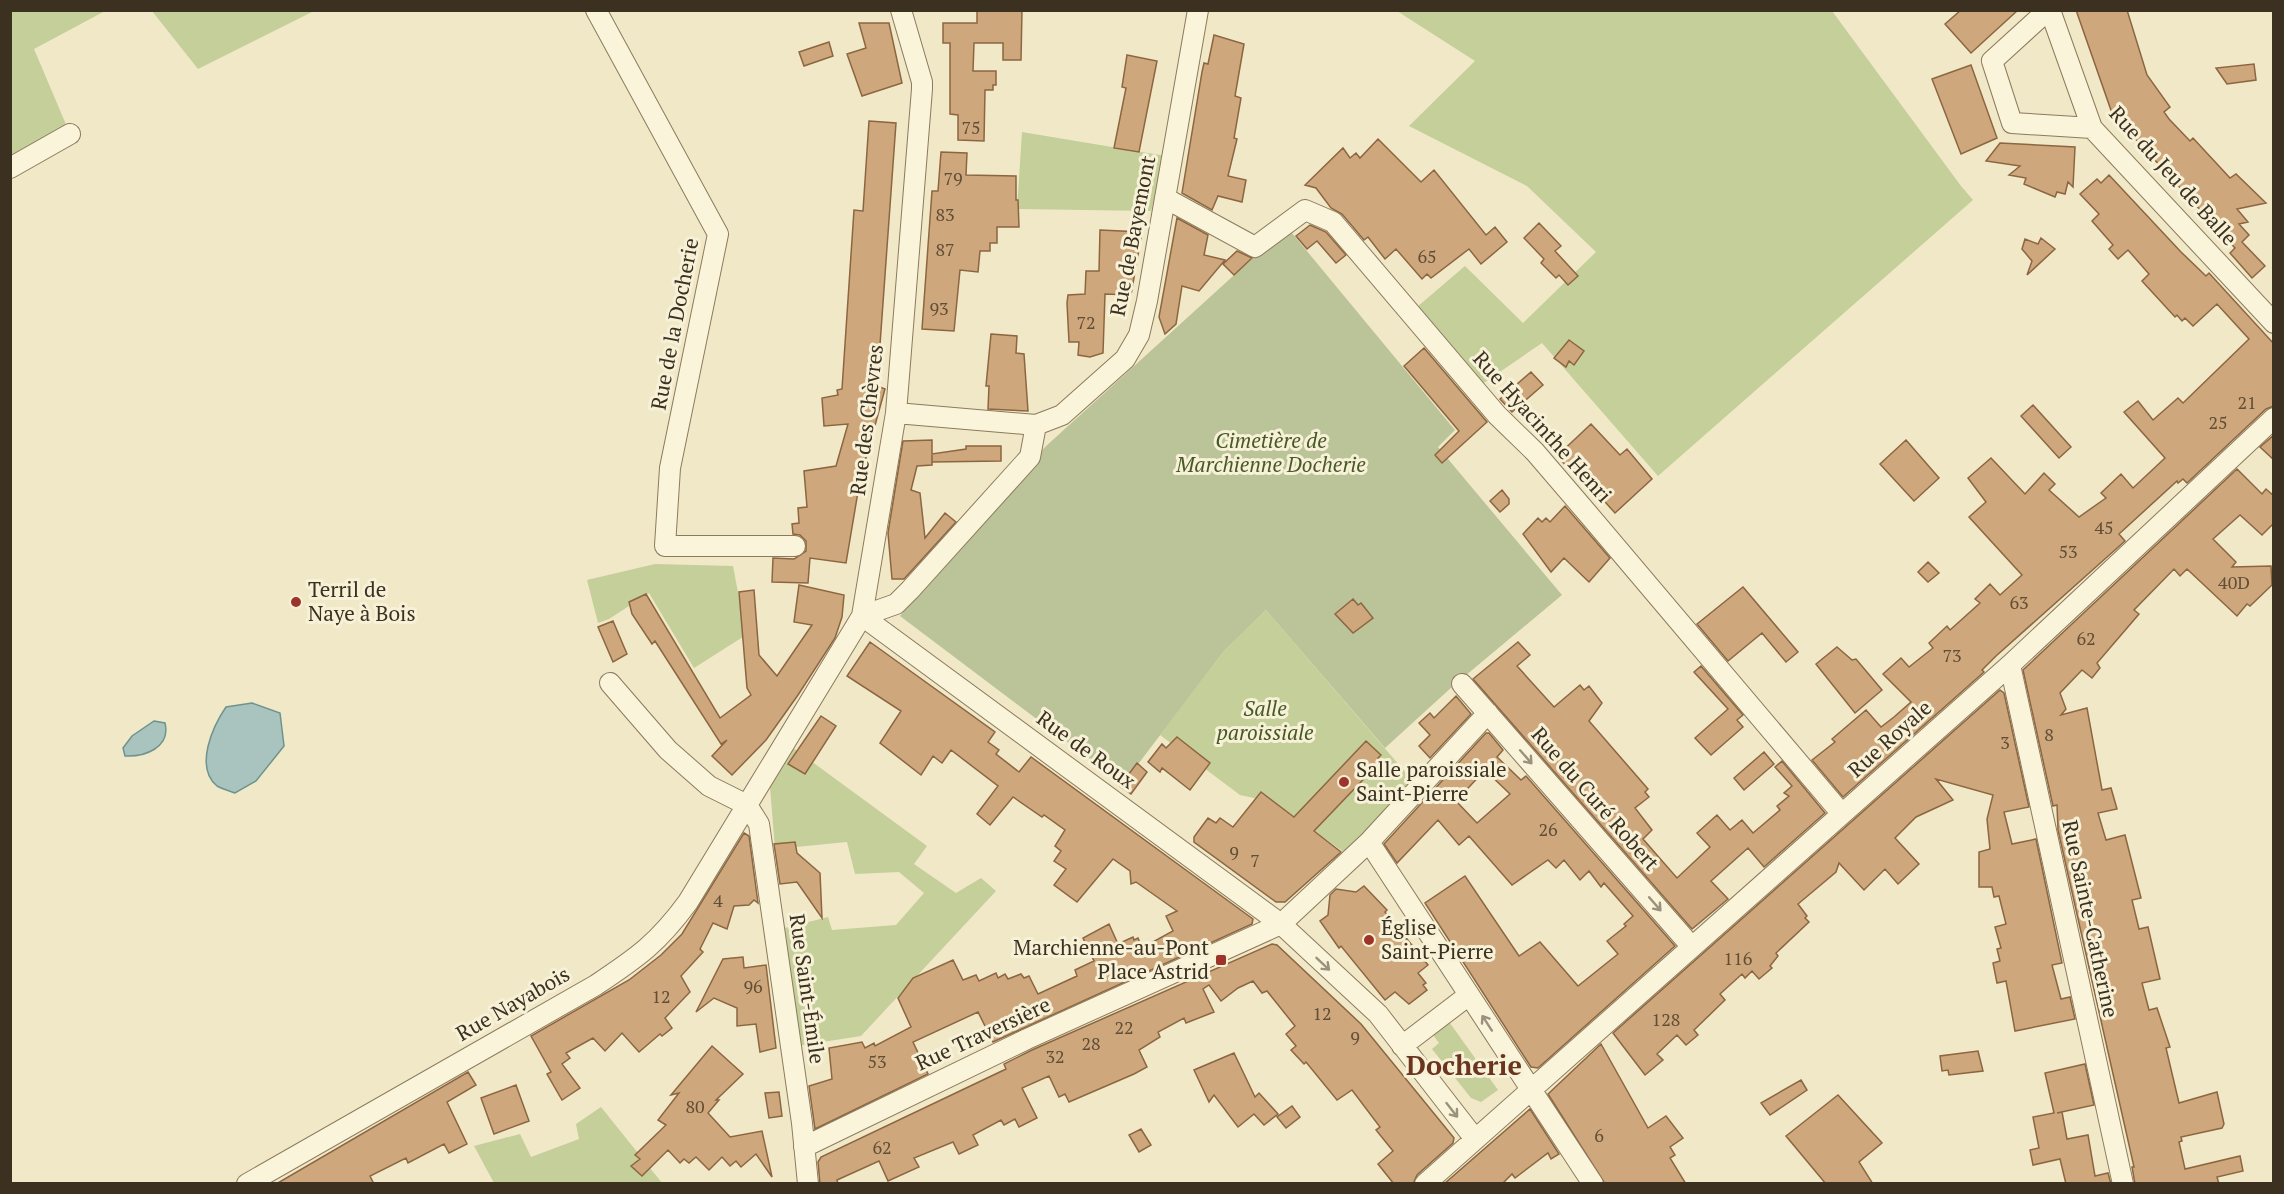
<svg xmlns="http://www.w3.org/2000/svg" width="2284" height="1194" viewBox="0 0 2284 1194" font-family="'PT Serif',serif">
<rect width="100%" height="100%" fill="#f0e8c7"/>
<!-- green -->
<path fill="#c4cf9a" d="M11 11H105L34 49 70 134 11 167Z
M152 11H314L198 69Z
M1397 11H1832L1961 186 1973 200 1658 476 1542 343 1475 389 1410 313 1465 266 1523 323 1596 252 1527 186 1409 126 1475 61Z
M1022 132 1166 156 1151 211 1017 209Z
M655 564 733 566 746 635 694 668 649 593 609 619 598 623 587 580Z
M1266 610 1412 780 1345 853 1276 803 1240 795 1160 735 1224 651Z
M785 742 927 846 914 864 956 893 981 878 996 891 861 1036 797 1046 785 928 828 917 832 930 896 925 924 893 899 872 855 874 847 842 775 849 770 787Z
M1447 1019 1498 1090 1481 1102 1471 1098 1432 1049 1439 1043 1430 1031Z
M601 1107 662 1183H494L474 1146 520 1134 531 1157 579 1139 576 1124Z"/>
<!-- cemetery -->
<path fill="#bbc499" d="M1287 227 1455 430 1438 447 1562 595 1453 686 1385 748 1266 610 1224 651 1123 784 900 616 1045 447Z"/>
<!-- water -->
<path fill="#a9c4be" stroke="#6f938d" stroke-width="1.5" d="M252 703 280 713 284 746 256 781 235 793C230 791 222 789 217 786 194 767 213 726 226 707Z
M154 721 165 723C171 748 144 757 125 756L123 748 132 736Z"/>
<!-- building -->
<path fill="#cfa77c" stroke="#8c6641" stroke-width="1.5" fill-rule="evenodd" d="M977 10H1022L1021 60H1003V43H974L973 71H996V85H993V90H985L984 141 958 140V115L950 114V43H943V23H977Z
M1961 10H2018L1971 53 1945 24Z
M2076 10H2127L2147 75 2170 107 2164 112 2169 119 2190 141 2193 138 2230 178 2236 174 2266 203 2237 209 2248 222 2239 224 2249 235 2242 242 2265 266 2252 278 2230 253 2235 248 2112 113Z
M859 23H889L902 83 862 96 847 54 866 48Z
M1214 35 1244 44 1235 96 1241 98 1234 138 1237 139 1228 176 1246 180 1242 202 1218 196 1212 210 1182 193 1202 72 1204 63 1208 64Z
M829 42 833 56 804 66 799 52Z
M1127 55 1157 61 1139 152 1114 148 1126 88 1122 87Z
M2254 64 2256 80 2227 84 2216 68Z
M1971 65 1997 138 1961 154 1932 79Z
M869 121 896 123 877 386 885 389 860 480 846 563 810 558 808 583 772 582 773 558 794 559 806 551V541L800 535 793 534 792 524 799 523 798 508 807 507 804 471 836 466 848 424 824 426 822 398 838 395 837 390 842 389 854 210 863 211Z
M1378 139 1421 182 1434 170 1486 235 1495 227 1507 242 1481 264 1469 249 1431 278 1427 274 1422 279 1396 249 1385 259 1368 237 1364 240 1342 214 1331 208 1316 188 1305 185 1343 148 1350 158 1356 153 1360 158Z
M2000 143 2075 147 2073 187 2068 182 2065 194 2057 192 2055 197 2024 184 2026 178 2009 175 2020 166 1986 161Z
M941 152 967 153 966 175 1016 176V200H1018L1019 227H997V243H990V251H980L978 272 960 270 954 331 922 329 932 191H938Z
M2109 175 2181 252 2206 276 2209 273 2274 344V406L2266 409 2187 483 2183 479 2178 483 2177 481 2119 534 2125 541 1996 656 1982 670 1984 672 1843 797 1812 760 1835 742 1832 739 1866 710 1881 727 1894 717 1911 702 1883 674 1901 658 1909 667 1933 648 1929 643 1947 626 1950 630 1980 603 1975 599 1990 584 2000 595 2022 575 1969 517 1986 502 1968 478 1991 458 2025 494 2044 473 2055 484 2049 490 2079 517 2106 498 2101 493 2121 474 2133 488 2165 458 2124 412 2138 401 2153 420 2178 398 2183 403 2249 339 2217 304 2193 326 2185 318 2182 321 2177 315 2175 317 2142 281 2149 274 2128 250 2118 259 2109 249 2113 245 2092 221 2099 214 2080 194 2097 179 2101 183Z
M1177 218 1208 235 1204 255 1225 260 1199 291 1182 286 1176 324 1165 334 1159 317Z
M1539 223 1561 246 1555 251 1578 276 1568 285 1559 275 1556 278 1541 263 1544 259 1524 238Z
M1310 225 1326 232 1346 255 1336 263 1317 241 1307 249 1296 236Z
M1100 230 1142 232 1131 295 1105 294 1103 353 1090 357 1078 355 1079 342H1069L1067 303 1068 295 1085 294 1086 271H1099Z
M2041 238 2055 249 2027 275 2032 261 2022 249 2025 239 2038 244Z
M1237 251 1252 258 1234 275 1223 264Z
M991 334 1017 336 1016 353 1024 354 1028 411 988 409 989 386H986Z
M1569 340 1584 351 1574 365 1569 361 1566 367 1554 358Z
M1424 348 1487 422 1442 463 1435 455 1459 431 1404 366Z
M1531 372 1543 385 1512 412 1500 399Z
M2033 405 2071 447 2059 458 2021 416Z
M1591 424 1620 455 1627 449 1652 479 1615 513 1589 484 1586 487 1557 456Z
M2274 435V460L2260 447Z
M932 440V454L966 449V446H1001V461L932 462V455V465L917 466 911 490 920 493 925 538 945 513 956 522 904 579H892L888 533 903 441Z
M1906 440 1939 478 1914 501 1880 464Z
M2237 469 2262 494 2266 489 2274 496V523L2262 535 2240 515 2213 539 2236 562 2232 567 2271 566 2272 585 2250 606 2247 604 2237 616 2187 569 2180 576 2174 569 2134 610 2139 614 2097 663 2100 668 2092 678 2082 670 2060 693 2066 709 2061 715 2087 708 2102 790 2111 788 2117 809 2098 813 2106 840 2125 835 2141 898 2132 900 2139 929 2148 927 2160 979 2142 983 2149 1010 2157 1008 2170 1047 2166 1048 2179 1103 2217 1092 2224 1124 2222 1128 2181 1137 2182 1141 2179 1142 2185 1169 2240 1156 2243 1171 2217 1177 2219 1184H2135L2132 1167H2134L2058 830 2057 805 2053 806 2023 670Z
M1502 490 1509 499V504L1500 512 1490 501Z
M1565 506 1610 558 1589 582 1564 558 1551 572 1523 534 1538 518 1542 522 1546 518 1550 522Z
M1928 562 1939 573 1928 582 1918 572Z
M799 585 844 595 842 617 835 638 798 695 766 740 732 775 712 756 727 740 721 744 655 641 652 644 632 614 629 602 646 594 720 718 751 695 747 688 739 592 754 590 759 655 777 676 812 625 794 622Z
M1743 587 1798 652 1786 662 1762 633 1728 661 1697 624Z
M1353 599 1358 605 1361 603 1373 618 1353 633 1335 614Z
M613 621 627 654 613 662 598 627Z
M870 642 995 732 988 742 999 750 996 754 1019 772 1031 757 1253 919 1252 924 993 1042 978 1012 913 1042 928 1074 815 1129 809 1086 832 1079 829 1048 862 1042 865 1048 874 1043 875 1046 911 1027 898 998 913 978 953 960 963 980 976 975 979 981 996 973 998 978 1005 974 1008 979 1021 974 1024 978 1029 976 1038 994 1077 976 1075 970 1094 961 1083 938 1109 924 1118 944 1133 937 1134 940 1138 938 1142 948 1173 931 1166 916 1177 911 1136 882 1131 884 1130 871 1113 859 1077 902 1054 885 1066 869 1054 861 1061 851 1055 846 1065 830 1044 815 1042 817 1013 797 990 825 977 814 998 786 951 750 942 763 933 756 921 775 880 743 901 711 847 676Z
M1518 642 1530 655 1517 666 1554 707 1580 685 1584 690 1589 686 1602 703 1589 721 1648 789 1645 792 1649 797 1635 808 1652 830 1643 839 1677 878 1710 847 1697 833 1717 815 1730 830 1742 820 1753 833 1780 810 1777 806 1789 796 1784 793 1792 786 1775 767 1782 761 1825 813 1764 867 1748 848 1711 881 1728 899 1692 929 1473 679Z
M1837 647 1852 660 1856 659 1882 690 1855 713 1816 664Z
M1701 666 1743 715 1737 720 1743 727 1711 755 1695 738 1728 709 1694 672Z
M2000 690 2004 693 2029 807 2004 812 2012 844 2036 839 2062 963 2052 965 2061 999 2070 997 2075 1019 2015 1031 2006 981 1997 983 1993 963 2000 961 1997 949 2001 948 1995 927 2006 924 1999 896 1994 897 1992 887H1979V852L1990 849 1987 819 1993 795 1936 779 1953 800 1916 817 1895 838 1919 864 1898 884 1885 869 1864 890 1839 863 1836 872 1798 904 1807 916 1805 918 1809 922 1776 953 1778 956 1770 966 1772 968 1759 979 1752 971 1745 978 1742 974 1720 994 1725 1000 1694 1030 1698 1035 1686 1045 1677 1035 1657 1054 1663 1060 1645 1075 1613 1033Z
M1456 696 1471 714 1430 758 1419 746 1430 735 1419 723 1430 713 1434 718Z
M821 716 836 726 805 774 788 764Z
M1486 733H1489L1503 750 1497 757 1521 780 1526 776 1675 946 1538 1068 1531 1067 1425 903 1465 876 1519 956 1540 942 1578 986 1618 954 1607 941 1626 926 1624 924 1633 916 1604 883 1601 887 1589 871 1580 880 1564 860 1556 868 1548 860 1512 885 1469 836 1459 845 1438 820 1397 863 1384 844ZM1485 770 1510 794 1477 823 1456 801Z
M1177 737 1210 763 1190 790 1162 768 1160 772 1148 762 1162 744 1166 748Z
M1366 741 1381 755 1378 758 1381 761 1314 831 1341 852 1285 902H1276L1194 842V837L1208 818 1216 823 1220 818 1233 827 1261 792 1294 817Z
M1764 752 1774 764 1744 790 1734 778Z
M1137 763 1147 772 1131 794 1120 786Z
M744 833 749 836 758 903 754 900 749 905 734 906 727 929 713 923 700 949 703 952 681 976 690 992 665 1018 672 1028 662 1036 660 1034 639 1052 622 1033 605 1051 593 1038 566 1053 570 1058 562 1064 580 1088 562 1100 547 1074 551 1072 531 1036 629 980 661 955 682 934Z
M795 842 797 853 820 873 822 918 797 882 780 884 774 844Z
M1364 886 1387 910 1385 912 1428 965 1418 973 1426 983 1423 985 1427 990 1409 1004 1395 992 1385 1000 1341 946 1339 948 1320 921 1328 915 1330 895 1336 889 1356 892Z
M1272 944 1277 945 1361 1024 1454 1138 1453 1143 1417 1175 1413 1184H1394L1378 1164 1393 1151 1376 1130 1380 1127 1352 1090 1337 1100 1306 1062 1304 1064 1291 1050 1296 1046 1286 1034 1295 1026 1267 991 1262 993 1253 981 1238 988 1221 1001 1209 985 1203 989 1214 1012 1186 1023 1184 1018 1158 1032 1160 1037 1139 1050 1147 1067 1134 1074 1069 1102 1065 1094 1059 1097 1049 1076 1022 1088 1037 1118 1019 1127 1015 1119 1004 1125 1001 1120 973 1135 978 1145 959 1154 953 1142 914 1158 919 1167 888 1181 879 1161 837 1180 838 1184H820L818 1162 821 1157 1006 1069 1004 1064 1032 1050Z
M743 957 744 968 766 965 776 1048 760 1052 756 1024 737 1026V1008L714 998 696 1012 723 959Z
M1601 1044 1648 1128 1666 1116 1683 1138 1670 1147 1675 1155 1670 1158 1686 1184H1605L1548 1094Z
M712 1046 743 1074 716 1100H719L708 1113 730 1137 762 1131 772 1177 756 1154 741 1167 736 1161 730 1166 722 1157 709 1170 696 1157 689 1163 684 1159 680 1163 668 1150 642 1176 631 1166 640 1159 635 1155 666 1125 658 1120 679 1093 671 1095Z
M1978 1051 1983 1071 1949 1075 1948 1070 1942 1071 1940 1056Z
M1234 1053 1255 1097 1259 1093 1278 1114 1264 1125 1254 1114 1238 1127 1214 1095 1209 1102 1194 1070Z
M2085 1064 2094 1105 2057 1113 2062 1112 2067 1139 2088 1135 2095 1176 2108 1173 2111 1184H2066L2060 1159 2033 1165 2030 1150 2039 1148 2033 1117 2054 1113 2045 1073Z
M468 1072 476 1085 447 1102 467 1144 449 1153 444 1144 408 1163 406 1158 370 1176 374 1184H276Z
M1801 1080 1807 1090 1770 1115 1761 1103Z
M516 1085 529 1121 494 1134 481 1098Z
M779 1092 782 1116 769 1118 765 1093Z
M1838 1095 1882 1143 1859 1162 1873 1184H1826L1786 1136Z
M1292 1106 1300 1117 1286 1128 1277 1117Z
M1530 1109 1559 1154 1551 1159 1548 1153 1515 1178 1512 1174 1502 1184H1444Z
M1141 1129 1151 1145 1139 1152 1129 1135Z"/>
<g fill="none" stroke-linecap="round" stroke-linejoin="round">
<defs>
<path id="street" d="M596 10 718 234 670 468 665 546H795
M2048 10 1992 61 2012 123 2092 128
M2050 10 2092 128 2274 323
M10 168 70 134
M1165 198 1255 247 1305 210 1333 222 1497 415 1535 452 1589 515 1842 814
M896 413 1036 425 1062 415 1125 359 1139 335 1147 301 1198 10
M862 616 1281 924 1378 1014 1475 1139
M862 616 896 604 910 590 1030 457 1036 425
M2010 665 2123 1184
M610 683 668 750 709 786 747 805
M1462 684 1692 947
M747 805 759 824 802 1123 808 1184
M1369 842 1593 1184
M1402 1046 1469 995
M804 1147 1027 1039 1281 924 1369 842 1488 713
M247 1184 596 985C638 957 658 943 688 902L862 616 896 413 922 89V82L901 10
M1425 1184 2010 665 2274 418"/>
</defs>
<!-- street casing -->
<use href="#street" stroke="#8c7a5c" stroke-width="22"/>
<!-- street -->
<use href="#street" stroke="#faf4db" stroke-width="20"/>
</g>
<!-- one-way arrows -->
<defs><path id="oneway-shaft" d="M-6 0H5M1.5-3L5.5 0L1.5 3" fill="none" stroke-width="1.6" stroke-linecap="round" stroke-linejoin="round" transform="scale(1.5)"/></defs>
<g stroke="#9b927e">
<use href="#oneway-shaft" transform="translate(1526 757) rotate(49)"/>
<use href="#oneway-shaft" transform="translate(1655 904) rotate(49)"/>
<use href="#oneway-shaft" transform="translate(1323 964) rotate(43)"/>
<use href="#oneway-shaft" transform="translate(1487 1023) rotate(-123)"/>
<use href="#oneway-shaft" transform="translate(1452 1110) rotate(52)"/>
</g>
<!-- markers -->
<g fill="#9d342a" stroke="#f7f1d7" stroke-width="2">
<circle cx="296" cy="602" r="6"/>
<circle cx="1344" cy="782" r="6"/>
<circle cx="1369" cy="940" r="6"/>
<rect x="1215" y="954" width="12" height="12" rx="3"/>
</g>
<g text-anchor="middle" stroke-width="6" stroke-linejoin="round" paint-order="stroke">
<!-- number labels -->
<g font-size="18" fill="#614e37">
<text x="971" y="134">75</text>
<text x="953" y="185">79</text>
<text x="945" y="221">83</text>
<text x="945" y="256">87</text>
<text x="1427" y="263">65</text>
<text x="939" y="315">93</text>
<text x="1086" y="329">72</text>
<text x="2247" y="409">21</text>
<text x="2218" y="429">25</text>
<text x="2104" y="534">45</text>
<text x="2068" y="558">53</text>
<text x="2234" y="589">40D</text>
<text x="2019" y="609">63</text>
<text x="2086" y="645">62</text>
<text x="1952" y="662">73</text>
<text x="2049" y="741">8</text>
<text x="2005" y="749">3</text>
<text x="1548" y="836">26</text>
<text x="1234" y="859">9</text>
<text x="1255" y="867">7</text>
<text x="718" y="907">4</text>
<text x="1738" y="965">116</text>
<text x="753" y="993">96</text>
<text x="661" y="1003">12</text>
<text x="1322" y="1020">12</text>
<text x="1666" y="1026">128</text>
<text x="1124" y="1034">22</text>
<text x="1355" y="1044">9</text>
<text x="1091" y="1050">28</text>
<text x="1055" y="1063">32</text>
<text x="877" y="1068">53</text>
<text x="695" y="1113">80</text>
<text x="1599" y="1142">6</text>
<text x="882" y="1154">62</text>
</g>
<!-- street labels -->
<g font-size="21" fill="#3c3020" stroke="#f7f1d7">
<text transform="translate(2173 176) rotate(48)" y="7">Rue du Jeu de Balle</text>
<text transform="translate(1133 236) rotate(-79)" y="7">Rue de Bayemont</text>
<text transform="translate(675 324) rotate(-79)" y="7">Rue de la Docherie</text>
<text transform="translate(867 420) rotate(-83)" y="7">Rue des Chèvres</text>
<text transform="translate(1542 427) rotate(48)" y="7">Rue Hyacinthe Henri</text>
<text transform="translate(1890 739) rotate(-42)" y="7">Rue Royale</text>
<text transform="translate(1086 750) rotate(36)" y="7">Rue de Roux</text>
<text transform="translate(1595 799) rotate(49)" y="7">Rue du Curé Robert</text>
<text transform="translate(2090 919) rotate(78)" y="7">Rue Sainte-Catherine</text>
<text transform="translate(807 989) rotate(82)" y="7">Rue Saint-Émile</text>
<text transform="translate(513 1004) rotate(-30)" y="7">Rue Nayabois</text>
<text transform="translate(983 1034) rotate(-25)" y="7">Rue Traversière</text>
</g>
<!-- park labels -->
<g font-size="21" font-style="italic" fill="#475926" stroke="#f7f1d7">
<text x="1271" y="448">Cimetière de<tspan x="1271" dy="24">Marchienne Docherie</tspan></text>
<text x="1265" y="716">Salle<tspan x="1265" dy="24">paroissiale</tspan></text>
</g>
<!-- poi labels -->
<g font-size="21" fill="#3c3020" stroke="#f7f1d7" text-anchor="start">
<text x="308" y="597">Terril de<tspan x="308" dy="24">Naye à Bois</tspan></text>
<text x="1356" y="777">Salle paroissiale<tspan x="1356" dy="24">Saint-Pierre</tspan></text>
<text x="1381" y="935">Église<tspan x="1381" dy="24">Saint-Pierre</tspan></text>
<text x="1209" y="955" text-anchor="end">Marchienne-au-Pont<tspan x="1209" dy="24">Place Astrid</tspan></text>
</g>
<!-- district labels -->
<g font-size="27" font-weight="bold" fill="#6a351e" stroke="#f7f1d7">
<text x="1464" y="1075">Docherie</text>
</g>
</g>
<!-- border -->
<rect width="2284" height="1194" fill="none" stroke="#3c3020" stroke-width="24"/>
</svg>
